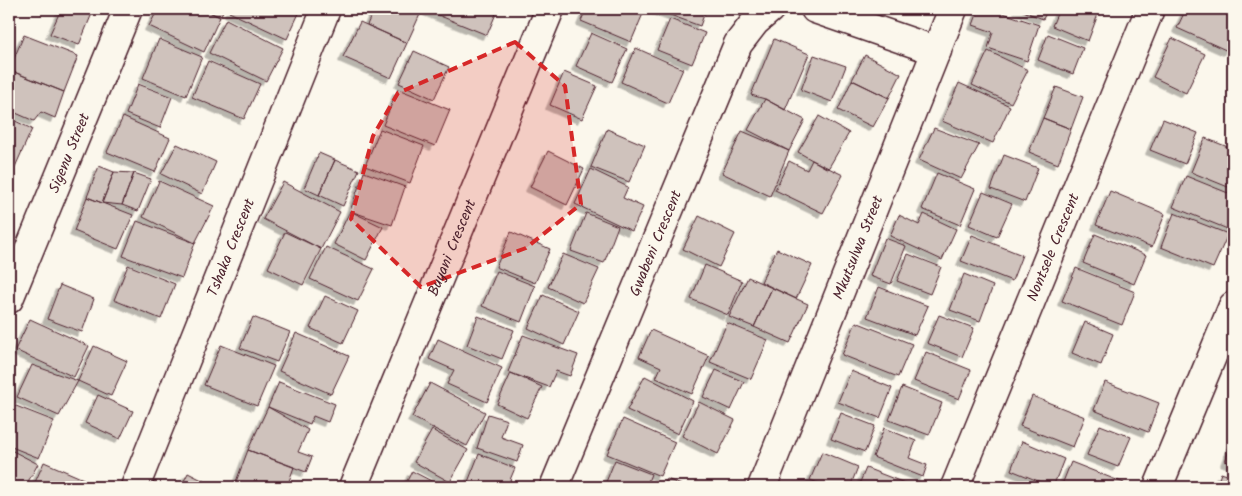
<svg xmlns="http://www.w3.org/2000/svg" width="1242" height="496" viewBox="0 0 1242 496" font-family="Kalam,sans-serif">
<defs>
<filter id="shadow"><feDropShadow dx="-4.5" dy="4.5" stdDeviation="0" flood-color="#0004"/></filter>
</defs>
<rect width="100%" height="100%" fill="#fbf7ec"/>
<filter id="ink" filterUnits="userSpaceOnUse"><feTurbulence type="fractalNoise" baseFrequency=".02" numOctaves="2"/><feDisplacementMap in="SourceGraphic" scale="10" xChannelSelector="R" yChannelSelector="G"/><feConvolveMatrix kernelMatrix="1 2 1 2 8 2 1 2 1" color-interpolation-filters="sRGB"/></filter>
<g filter="url(#ink)">
<!-- building -->
<path fill="#cfc2bc" stroke="#4a1f2b" filter="url(#shadow)" d="M61 9H87L93 11 79 45 50 34Z
M158 9H203L220 17 204 52 149 26Z
M203 9H224L220 17Z
M230 9H301L287 39 229 12Z
M374 9H420L422 10 407 43 367 25Z
M429 9H498L487 35 428 11Z
M586 9H645L631 42 581 21Z
M654 9H706L700 26Z
M979 9H991L1039 25 1027 61 988 48 993 32 973 25Z
M1018 9H1048L1043 19Z
M1059 9H1100L1088 41 1052 26Z
M1186 9H1233V40L1228 51 1177 28Z
M226 19 283 48 266 81 209 53Z
M670 19 705 33 692 64 657 50Z
M360 22 407 43 391 78 343 57Z
M591 33 627 49 612 82 576 66Z
M1048 34 1083 48 1073 74 1038 60Z
M24 35 78 56 64 92 9 70Z
M1172 38 1205 54 1186 93 1153 77Z
M159 39 202 57 186 96 143 78Z
M774 39 809 54 785 110 765 99 751 95Z
M636 48 683 69 668 103 621 82Z
M414 51 449 67 434 99 399 83Z
M988 51 1028 70 1011 103 972 85Z
M814 55 846 66 832 102 801 90Z
M865 55 901 74 889 98 852 80Z
M208 61 260 84 244 119 192 97Z
M9 70 64 92 55 118 41 112 34 121 9 110Z
M564 72 597 86 582 119 550 105Z
M852 80 889 98 873 127 838 110Z
M959 83 1010 106 993 143 942 121Z
M138 84 172 97 160 128 126 114Z
M1056 87 1083 97 1071 129 1043 118Z
M398 89 450 110 435 146 383 125Z
M765 99 805 120 789 151 748 130Z
M819 116 849 133 828 169 798 152Z
M123 117 170 138 155 172 107 152Z
M9 118 32 129 15 167 9 164Z
M1043 118 1071 129 1058 164 1029 152Z
M1163 119 1198 133 1185 164 1150 150Z
M934 128 979 145 961 179 919 160Z
M380 129 424 146 410 183 365 166Z
M607 129 645 145 629 182 591 167Z
M742 131 789 151 770 196 722 173Z
M1205 138 1233 149V189L1191 172Z
M177 144 216 162 202 194 161 174Z
M548 151 584 169 567 205 530 187Z
M319 153 335 160 319 195 304 188Z
M1004 155 1038 168 1025 202 991 189Z
M335 160 359 170 343 206 319 195Z
M812 160 843 175 823 213 775 190 789 161 807 170Z
M99 166 114 172 102 203 87 197Z
M591 169 628 187 623 198 643 207 632 231 575 204Z
M114 172 134 173 122 205 102 203Z
M364 172 405 187 392 225 350 211Z
M134 173 151 179 138 211 122 205Z
M937 173 975 189 960 225 922 209Z
M1186 176 1233 195V222L1230 230 1173 207Z
M159 181 214 206 195 243 143 217Z
M283 182 340 212 321 249 263 219Z
M1110 191 1165 214 1152 247 1096 225Z
M983 192 1012 204 997 237 969 225Z
M87 197 133 215 118 249 74 231Z
M350 211 383 227 366 260 334 244Z
M586 213 618 226 604 263 571 251Z
M1174 213 1228 234 1213 268 1161 247Z
M924 214 956 229 942 260 890 236 899 215 919 225Z
M699 216 735 234 719 267 683 249Z
M137 221 195 243 182 278 123 256Z
M285 232 321 249 303 285 268 268Z
M511 232 550 249 535 283 496 267Z
M1095 234 1146 255 1134 284 1083 263Z
M972 235 1022 255 1012 281 961 261Z
M885 238 906 246 891 284 870 276Z
M326 247 374 269 358 301 310 279Z
M777 249 812 265 796 299 761 282Z
M563 254 599 269 583 303 548 287Z
M908 254 941 267 930 294 897 281Z
M128 265 175 284 161 319 114 300Z
M705 265 742 281 728 315 691 299Z
M1076 268 1135 292 1122 325 1062 301Z
M497 271 535 286 521 322 482 306Z
M964 274 993 286 980 321 950 310Z
M748 277 772 288 754 327 729 317Z
M60 285 94 299 82 332 47 319Z
M879 287 928 306 915 335 867 317Z
M772 288 808 304 790 343 754 327Z
M543 295 579 311 564 345 528 328Z
M325 296 358 311 343 343 310 328Z
M939 315 974 328 962 357 927 343Z
M478 316 514 330 502 359 467 345Z
M253 317 290 332 277 362 240 348Z
M30 319 89 346 74 377 15 350Z
M856 322 912 344 898 377 842 355Z
M1085 322 1113 334 1101 365 1072 353Z
M727 323 768 340 751 379 710 362Z
M651 330 709 356 692 394 656 378 661 367 639 357Z
M296 333 349 356 331 394 279 371Z
M523 335 578 355 570 376 556 371 549 387 508 372Z
M438 339 502 368 487 402 447 384 454 370 429 359Z
M221 345 274 366 257 406 204 385Z
M94 346 127 361 111 396 78 381Z
M926 352 971 370 959 399 914 381Z
M32 365 78 381 59 416 17 397Z
M716 370 744 382 731 410 703 397Z
M851 371 892 388 880 418 838 402Z
M511 373 542 387 527 418 497 404Z
M645 376 693 401 678 434 627 410Z
M279 382 335 404 328 422 313 416 310 424 268 407Z
M1105 382 1159 403 1148 432 1094 410Z
M430 383 485 412 467 446 412 417Z
M902 387 942 403 929 435 889 420Z
M98 395 133 411 120 439 85 423Z
M1032 396 1085 417 1073 447 1020 426Z
M699 402 735 420 718 454 682 436Z
M11 404 54 421 39 458 9 446V410Z
M268 407 308 430 298 452 312 457 306 472 248 450Z
M841 413 875 426 865 452 831 439Z
M488 414 507 420 501 437 523 445 517 462 477 448Z
M623 419 675 442 660 476 607 454Z
M1100 425 1131 437 1118 467 1087 455Z
M884 428 916 441 909 458 927 465 923 477 873 457Z
M432 430 468 450 450 482 414 462Z
M1233 439V464L1225 461Z
M1022 441 1064 459 1053 487 1011 470Z
M9 449 38 464 25 487H9Z
M248 450 294 467 287 487H234Z
M822 452 858 467 850 487H829L810 480Z
M479 454 515 468 507 487H466Z
M615 460 651 474 646 487H604Z
M44 462 88 481 86 487H33Z
M1071 462 1124 483 1122 487H1061Z
M866 468 915 487H858Z
M412 471 439 485 438 487H404Z
M188 473 216 487H181Z
M1221 473 1233 477V487H1216Z
M667 479 686 487H663Z
M1008 480 1027 487H1004Z"/>
<g fill="none" stroke-linecap="round" stroke-linejoin="round">
<defs>
<g id="minor">
<path d="M815 9 937 51"/>
<path id="s1" d="M9 299 128 9"/>
<path id="s2" d="M135 487 326 9"/>
<path id="s3" d="M353 487 550 9"/>
<path id="s4" d="M554 487 738 44 755 22 770 9"/>
<path id="s5" d="M762 487 953 9"/>
<path id="s6" d="M955 487 1150 9"/>
<path d="M1158 487 1233 306"/>
</g>
</defs>
<!-- minor casing -->
<use href="#minor" stroke="#4a1f2b" stroke-width="31"/>
<!-- minor -->
<use href="#minor" stroke="#fbf7ec" stroke-width="28"/>
</g>
</g>
<!-- marked area -->
<path fill="#d62828" fill-opacity="0.2" stroke="#d62828" stroke-width="4" stroke-dasharray="10 6" stroke-linejoin="round" d="M515 42 565 86 581 204 526 248 421 287 351 219 373 136 398 93Z"/>
<g text-anchor="middle" stroke-width="4.5" stroke-linejoin="round" paint-order="stroke">
<!-- street labels -->
<g font-size="15" fill="#4a1f2b" stroke="#fbf7ec">
<text dy="5" stroke="none"><textPath href="#s1" startOffset="158">Sigenu Street</textPath></text>
<text dy="5" stroke="none"><textPath href="#s4" startOffset="264">Gwabeni Crescent</textPath></text>
<text dy="5" stroke="none"><textPath href="#s2" startOffset="258">Tshaka Crescent</textPath></text>
<text dy="5" stroke="none"><textPath href="#s3" startOffset="259">Buyani Crescent</textPath></text>
<text dy="5" stroke="none"><textPath href="#s5" startOffset="258">Mkutsulwa Street</textPath></text>
<text dy="5" stroke="none"><textPath href="#s6" startOffset="259">Nontsele Crescent</textPath></text>
</g>
</g>
<!-- margin -->
<rect width="1242" height="496" fill="none" stroke="#fbf7ec" stroke-width="30"/>
<rect x="15" y="15" width="1212" height="466" fill="none" stroke="#4a1f2b" stroke-width="2" filter="url(#ink)"/>
</svg>
